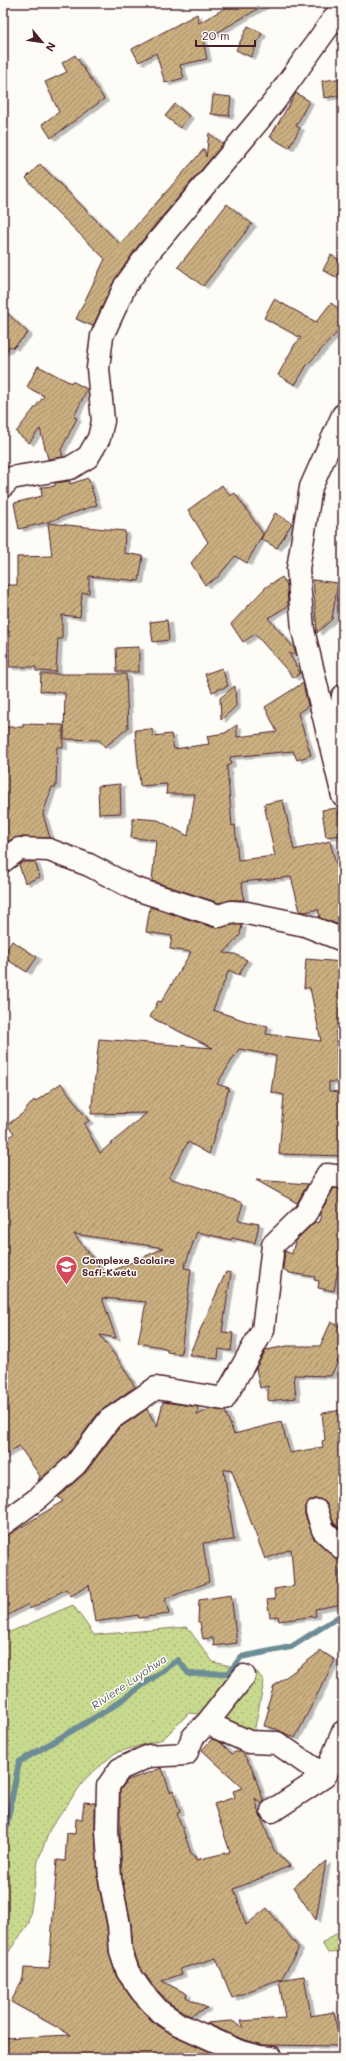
<svg xmlns="http://www.w3.org/2000/svg" width="346" height="2061" viewBox="0 0 346 2061" font-family="Mali,sans-serif">
<defs>
<pattern id="grass-dots" width="8" height="8" patternUnits="userSpaceOnUse"><rect width="8" height="8" fill="#c8da8e"/><path d="M2 2h.1M6 6h.1" fill="none" stroke="#adbb7b" stroke-width="1.8" stroke-linecap="round"/></pattern>
<pattern id="building-hatch" width="6" height="6" patternUnits="userSpaceOnUse"><rect width="6" height="6" fill="#caaf80"/><path d="M-1 1l2-2M0 6l6-6M5 7l2-2" fill="none" stroke="#a68e69"/></pattern>
<filter id="shadow"><feDropShadow dx="4.5" dy="2.5" stdDeviation="0" flood-color="#0004"/></filter>
</defs>
<rect width="100%" height="100%" fill="#fdfcf7"/>
<filter id="ink" filterUnits="userSpaceOnUse"><feTurbulence type="fractalNoise" baseFrequency=".025" numOctaves="2"/><feDisplacementMap in="SourceGraphic" scale="8" xChannelSelector="R" yChannelSelector="G"/><feConvolveMatrix kernelMatrix="1 2 1 2 8 2 1 2 1" color-interpolation-filters="sRGB"/></filter>
<g filter="url(#ink)">
<!-- grass -->
<path fill="url(#grass-dots)" stroke="#897c5c" d="M73 1605 94 1635 187 1627 213 1662 257 1672 264 1681 251 1748 200 1714 189 1713 163 1739 115 1753 86 1778 50 1829 38 1861 29 1923 3 1960V1631L10 1632Z
M343 1929V1952L328 1953 322 1943Z"/>
<g fill="none" stroke-linecap="round" stroke-linejoin="round">
<!-- stream -->
<path stroke="#6d8d96" stroke-width="6" d="M3 1843 19 1762 109 1709 178 1660 189 1674 229 1673 241 1657 291 1647 343 1614"/>
</g>
<!-- building -->
<path fill="url(#building-hatch)" stroke="#4a1f2b" fill-rule="evenodd" filter="url(#shadow)" d="M234 3H268L208 38 202 35 207 59 180 65 184 78 165 83 156 53 139 62 132 49 197 14 199 23Z
M248 26 262 33 251 57 236 50Z
M75 55 104 99 51 138 42 124 59 112 45 82 67 72 62 63Z
M343 78V95L324 98 322 81Z
M296 93 309 101 296 126 300 128 289 148 270 137Z
M213 95 231 97 229 116 211 114Z
M175 104 189 116 180 128 165 116Z
M209 133 223 144 140 243 115 279 93 326 76 319 105 259 53 208 26 178 40 164 120 244 204 149 206 157Z
M227 204 252 224 203 286 178 267Z
M331 255 343 262V281L323 270Z
M274 299 316 322 331 303 343 312V326L307 365 295 385 278 375 295 344 301 338 264 318Z
M3 309 28 333 13 348 11 346 3 353Z
M38 366 71 383 72 381 87 389 74 417 77 418 61 450 63 457 48 459 40 429 29 443 16 432 44 396 27 387Z
M88 478 97 505 44 523 19 529 14 503 42 496 41 487 55 486V483L70 481V484Z
M222 485 230 496 235 493 263 534 247 563 235 556 218 577 205 585 191 563 208 542 188 510Z
M275 513 292 523 277 548 261 539Z
M48 523 125 531 124 553 143 556 139 581 89 576V593H82L80 617 62 615V639H58L56 672 36 671V667H9V631H3V585H17V557L52 556Z
M282 577 287 585 288 606 268 618 294 648 296 656 289 653 300 673 294 678 255 634 243 642 231 624 266 587Z
M313 580 338 583 332 619 317 633Z
M167 620 169 640 153 642 150 622Z
M139 647V672H117L116 648Z
M222 668 228 686 212 692 205 674Z
M41 674H126L128 728 105 747 99 740 64 739 65 693 40 691Z
M303 683 308 706 298 713 311 755 297 760 293 751 230 757 231 764 227 766 232 826 235 825 238 860 275 856 264 804 283 800 294 850 330 841 337 868 343 867V926L320 918 318 909 306 912 300 911 291 877 242 882 244 900H231L219 903 152 881 156 840 131 838 133 818 158 820 188 836 195 794H166L167 784 140 786 135 730 152 729 153 736 171 734 174 749 209 744 207 736 225 733 237 725V737L277 732 265 707Z
M235 686 236 706 221 720 220 698Z
M23 724 63 725V747H57L56 787H52L43 814 50 838 19 837 12 839 3 845V727H23Z
M120 784 121 813 99 814 98 786Z
M338 808 342 835 326 837 322 810Z
M23 862H35L40 877 25 883 19 865Z
M150 907 215 928 233 925H242L240 935 224 953 235 954 247 960 239 975 229 970 213 1010 252 1023 268 1026 266 1034 321 1041 310 988H304L306 959 343 962V1030L336 1031 338 1082H329V1091L343 1092V1156L279 1154 284 1095 271 1092 276 1056 239 1049 217 1084 229 1088 209 1154 188 1142 169 1178 211 1191V1192L243 1203 238 1220 259 1224 255 1243 232 1238 231 1240 197 1232 184 1268 191 1269 181 1354 167 1352V1349L161 1347 138 1343 146 1302 102 1298 116 1338 100 1335 122 1365 135 1387 99 1412 67 1456 38 1481 40 1476 19 1446 3 1456V1143L14 1133 7 1125 23 1113 34 1100 35 1102 61 1083 89 1121 84 1124 100 1153 147 1113 91 1114 99 1039 213 1048 150 1017 158 1001 161 1002 191 952 170 949 172 936 146 932ZM74 1234 164 1248 105 1274Z
M12 941 37 957 27 972 3 957Z
M256 1180 308 1184 297 1203Z
M334 1188 343 1189V1265L339 1264 334 1291 318 1288 319 1281 314 1280 315 1277 290 1273 283 1269 285 1251 292 1254 295 1241 315 1222 319 1223 322 1216 319 1215Z
M226 1272 231 1273 222 1332 233 1333 231 1351 219 1349 218 1359 189 1355Z
M331 1322 343 1328V1350L331 1376 294 1375 296 1398 268 1401V1386L260 1388 256 1368 266 1350 287 1346H320Z
M163 1402 198 1407 197 1415 210 1409 225 1411 234 1434 281 1422 290 1453 323 1447 322 1441 325 1440 322 1413 343 1410V1532L334 1523 325 1502 319 1499H313L308 1503 305 1509V1515L314 1539 340 1561 343 1567 339 1570 343 1604 315 1609 316 1616 279 1621 278 1616 270 1617 267 1600 275 1599 274 1589 294 1586 291 1549 265 1559 231 1469 224 1470 234 1540 203 1543 209 1582 165 1599 169 1614 139 1618 138 1615 95 1622 89 1585 71 1596 66 1589 30 1609 28 1604 3 1618V1536L10 1534 63 1501 58 1497 86 1472 118 1429 147 1409 157 1427Z
M231 1595 237 1643 214 1646 213 1638 203 1639 200 1622H198L199 1600Z
M321 1651 335 1660 295 1738 276 1729 264 1726 269 1708 267 1707 274 1686Z
M212 1739 220 1742 232 1754 235 1752H242L252 1768 264 1802 262 1804 255 1798 258 1808H257L274 1850 290 1866 234 1889 246 1925 267 1908 299 1948 282 1978 232 1998 216 1958 180 1969 182 1974 162 1981 187 1994 186 1997 207 2008 190 2016 168 2002 152 1984 139 1966 133 1949 131 1923 122 1877 120 1830V1790L128 1780 162 1768 170 1792 173 1790 180 1812 177 1813 192 1856H195L196 1860 230 1852 214 1804 235 1797 233 1791 243 1788 202 1750Z
M84 1802 95 1803V1831L98 1880 107 1927 109 1953 116 1976 132 1999 153 2022 173 2035 213 2053 211 2058H3V2038L71 2035 11 2002 23 1978 24 1968 49 1969 57 1860 65 1861 67 1833 75 1834 76 1819H82Z
M326 1861 321 1890 316 1920 293 1887Z
M304 1976 311 2016 334 2012 340 2046 263 2045 242 2039 206 2023 232 2021 244 2028 241 2021 285 2018 279 1980Z"/>
<g fill="none" stroke-linecap="round" stroke-linejoin="round">
<defs>
<path id="minor" d="M343 415 311 487 298 569 303 630 343 796
M3 486 11 478 70 468 88 457 99 438 103 421 98 368 102 336 125 286 150 251 274 102 343 6
M337 747 343 696
M3 861 19 849 49 850 89 865 133 888 219 916 231 912 247 913 305 925 343 940
M317 1511 323 1530 343 1549
M3 1524 37 1499 76 1464 109 1420 156 1388 224 1399 263 1330 273 1245 306 1213 327 1175 343 1177
M244 1676 207 1723 193 1737 186 1754 149 1756 120 1769 108 1786 107 1830 110 1879 119 1925 121 1952 128 1972 142 1992 160 2012 178 2024 238 2051 260 2057 272 2058
M207 1723 249 1742 277 1743 325 1776
M272 1811 325 1776 343 1732"/>
</defs>
<!-- minor casing -->
<use href="#minor" stroke="#4a1f2b" stroke-width="25"/>
<!-- minor -->
<use href="#minor" stroke="#fdfcf7" stroke-width="22"/>
</g>
</g>
<!-- icons -->
<defs>
<symbol id="school-pin" viewBox="-11 -11 22 30"><path d="M0 17L-7.5 6A9.5 9.5 0 1 1 7.5 6Z" fill="#d1495b" stroke="#fdfcf7"/><path d="M0-5L7-2L0 1L-7-2ZM-4 1L0 2.5L4 1V4Q0 6-4 4Z" fill="#fff"/></symbol>
</defs>
<g fill-rule="evenodd">
<use href="#school-pin" x="54" y="1254" width="25" height="34"/>
</g>
<g text-anchor="middle" stroke-width="3" stroke-linejoin="round" paint-order="stroke">
<!-- poi labels -->
<g font-size="10" font-weight="bold" fill="#4a1f2b" stroke="#fdfcf7" text-anchor="start">
<text x="82" y="1264">Complexe Scolaire<tspan x="82" dy="12">Safi-Kwetu</tspan></text>
</g>
<!-- water labels -->
<g font-size="11" font-style="italic" fill="#5c5661" stroke="#fdfcf7">
<text transform="translate(129 1682) rotate(-34)" y="4">Riviere Luyohwa</text>
</g>
</g>
<!-- margin -->
<rect width="346" height="2061" fill="none" stroke="#fdfcf7" stroke-width="16"/>
<rect x="8" y="8" width="330" height="2045" fill="none" stroke="#4a1f2b" stroke-width="1.5" filter="url(#ink)"/>
<!-- north arrow -->
<g transform="translate(42 42) rotate(119)" stroke="#fdfcf7" stroke-width="3" paint-order="stroke">
<path d="M0-3L7 15L0 10L-7 15Z" fill="#4a1f2b"/>
<text y="-6" font-size="11" font-weight="bold" text-anchor="middle" fill="#4a1f2b">N</text>
</g>
<!-- scale -->
<path d="M196 40v6h59v-6" fill="none" stroke="#4a1f2b" stroke-width="2"/>
<text x="202" y="40" font-size="12" fill="#4a1f2b" stroke="#fdfcf7" stroke-width="3" paint-order="stroke">20 m</text>
</svg>
